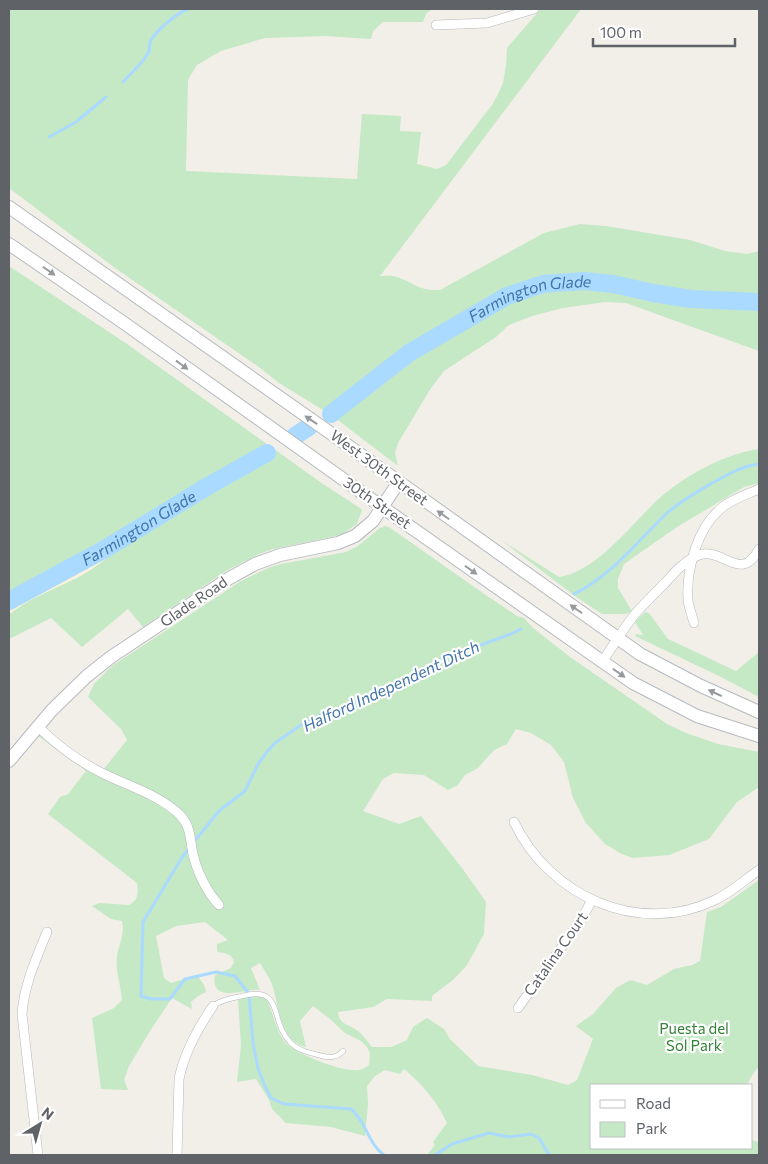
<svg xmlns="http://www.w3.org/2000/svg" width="768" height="1164" viewBox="0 0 768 1164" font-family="Commissioner,sans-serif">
<rect width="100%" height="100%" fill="#f1efe8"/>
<!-- green -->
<path fill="#c5e8c5" d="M9 9H432L426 14 423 22H383L373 31 371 39 325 36 265 38 221 51 197 65 188 80 186 171 357 179 362 114 401 116 400 131 421 132 417 164 437 169 446 165 492 105 498 94 503 83 506 65 507 48 540 10 581 9 380 276C385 276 392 275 397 277 415 283 418 291 440 290L544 233 580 224 606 226 690 240 725 251 747 254 759 251V296H708L686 294 616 276 553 277 510 288 468 309 399 356 376 376 336 404 328 413 279 383 259 367 115 268 9 188Z
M9 266 127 344 323 484 360 508 362 510 357 524 341 535 273 549 259 554 226 571 143 627 128 609 82 647 51 618 9 639V614L33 598 77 578 92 569 135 536 205 492 264 459 260 453 248 458 187 493 80 560 34 584 9 593Z
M562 286H609L684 303 759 306V351L626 303 605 302 563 308 532 316 509 325 496 337 444 371 431 388 398 443 395 453 398 466 334 417 369 391 410 357 490 310 535 289Z
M759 449V483L744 487 677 527 624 564 618 579V588L632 611 626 614H602L575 596 501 540 559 577C599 571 633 521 663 495 690 473 725 454 759 449Z
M385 526 389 527 487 596 517 616 524 618 533 628 570 657 667 724 686 733 718 744 759 752V787L737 802 709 839 669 855 632 858 620 853 605 844 586 823 573 798 564 762 551 745 531 733 516 729 507 744 494 750 478 768 465 775 458 785 448 790 424 775 394 773 383 779 363 811 399 824 421 816 462 868 486 902 484 934 467 965 454 979 432 996V1001L387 999 373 1007 338 1012C339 1025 349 1024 358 1031 363 1035 368 1042 372 1047H391L407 1040 413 1027 427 1018 444 1029 450 1039 478 1066 532 1075 568 1085 577 1080 593 1039 576 1026 593 1014 616 988 630 980 647 985 674 969 692 965 700 961 707 912 721 907 759 880V1067L754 1072 747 1085H592V1148H752V1140L759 1142V1155H427L435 1145 433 1142 447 1123C437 1101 422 1084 404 1069L400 1074 385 1070 375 1076 367 1086 368 1104 365 1136 331 1127 286 1123 272 1109 269 1100 256 1079 237 1082 241 1045 238 1000 257 995 266 998C273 1011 275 1028 284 1041 293 1053 343 1073 359 1070 362 1070 366 1067 369 1065L370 1053 367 1047 361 1041 345 1033 330 1019 313 1006 300 1021 306 1047C278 1040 280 1007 272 984 269 977 264 970 260 963L251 968 260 990C245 988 210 1005 215 975L231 968 234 962C232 954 226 953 218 952L217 950V944L228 940 205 922 176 926 156 936 164 978 171 983 197 975 204 985 206 992 198 996 191 1002 192 1009 172 998 150 1031 129 1066 124 1080 128 1090 101 1089 92 1018 114 1008 122 1000C121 985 115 971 117 956 119 944 125 934 122 921L111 919 92 906 99 903 129 905C139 900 138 892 137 883L48 814 60 797 68 794 86 771 37 735 44 728 56 740 103 770 127 740 121 729 88 697 94 684 112 666 241 581 268 568 281 564 346 552 358 546 380 528Z
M645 612 649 613 668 639 736 671 759 652V697L719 676 635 636 636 634 643 635 635 622Z"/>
<!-- sand -->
<path fill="#fbf3d9" d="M589 275 616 276 686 294 708 296H759V306L684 303 638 296 609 286H562L535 289 490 310 410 357 369 391 334 417 328 413 336 404 376 376 399 356 468 309 510 288 553 277Z
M261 453H267L264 459 258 463C217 486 175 509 136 536 120 546 106 560 90 570 64 586 34 595 9 614V593L34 584 80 560 187 493 248 458Z"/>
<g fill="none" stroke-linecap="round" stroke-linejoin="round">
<!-- stream -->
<path stroke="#aadaff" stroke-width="3" d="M123 82C131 73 141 65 147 55 151 50 148 45 151 40 158 29 176 14 188 9
M49 137 76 122 106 97
M574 594C611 576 637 542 666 514 680 501 697 492 714 482 729 474 742 466 759 464
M193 843 219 811 245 791 258 764 266 753 275 743 301 725 324 713 362 701 400 684 442 659 511 634 521 629
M189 848 181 859 143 922 141 996 151 999H170L185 979 216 972 235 976 249 994 253 1043 258 1068 264 1084 271 1098 284 1104 351 1109C366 1121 368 1144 384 1155
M435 1155 452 1144 489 1133 509 1137 531 1134 539 1138 549 1155"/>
<!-- river -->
<g stroke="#aadaff" stroke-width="18">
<path id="s1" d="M331 414 409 353 507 296 543 284 584 281 613 284 653 293 691 299 759 302"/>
<path d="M295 436 310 426"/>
<path id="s2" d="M9 601 105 549 208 486 267 453"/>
</g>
<defs>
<path id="lane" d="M213 1006C220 1000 232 998 242 996 285 985 269 1021 290 1042 298 1051 311 1053 322 1056 330 1058 337 1058 343 1051"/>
<path id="street" d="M436 25 487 23 534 9
M694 623C692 615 689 608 688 600 686 568 698 525 724 506 735 498 748 494 759 489
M602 662C613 646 623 629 635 614 644 604 654 594 664 584 674 573 685 560 699 555 723 547 741 584 759 549
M37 726C57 745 78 761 102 773 128 786 160 795 180 815 191 826 190 840 193 854 197 872 207 892 219 905
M514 822C549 896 639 937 715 900 732 892 744 880 759 870
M518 1008 581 920 592 900
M38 1155 22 1014C24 985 36 959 47 932
M177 1155 179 1079C184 1054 198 1028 213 1006"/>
<path id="secondary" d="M9 207 329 432 640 654 701 686 759 712
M9 244 124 323 382 507 633 683 697 716 759 736
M9 761 52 710 87 676 111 657 228 579 255 564 280 555 338 543 355 536 373 521 398 483"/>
</defs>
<!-- lane casing -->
<use href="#lane" stroke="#b5b8bc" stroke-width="5.5"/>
<!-- street casing -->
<use href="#street" stroke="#b5b8bc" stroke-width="10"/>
<!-- secondary casing -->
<use href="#secondary" stroke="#b6babf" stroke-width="14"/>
<!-- lane -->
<use href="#lane" stroke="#fff" stroke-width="4.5"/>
<!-- street -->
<use href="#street" stroke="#fff" stroke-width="9"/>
<!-- secondary -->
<use href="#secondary" stroke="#fff" stroke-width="12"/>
</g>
<!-- one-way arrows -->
<defs><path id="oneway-solid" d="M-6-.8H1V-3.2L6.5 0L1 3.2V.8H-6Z" transform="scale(1.25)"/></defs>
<g fill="#979a9d">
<use href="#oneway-solid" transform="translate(49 271) rotate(35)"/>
<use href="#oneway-solid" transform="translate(182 365) rotate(36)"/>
<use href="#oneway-solid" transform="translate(311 420) rotate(-146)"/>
<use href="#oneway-solid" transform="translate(443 515) rotate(-145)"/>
<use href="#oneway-solid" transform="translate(471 570) rotate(35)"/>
<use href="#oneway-solid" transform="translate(576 609) rotate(-145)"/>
<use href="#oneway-solid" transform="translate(619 673) rotate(35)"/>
<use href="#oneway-solid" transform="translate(715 693) rotate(-155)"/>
</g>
<g text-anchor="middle" stroke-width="4.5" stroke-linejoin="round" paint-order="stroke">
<!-- street labels -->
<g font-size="15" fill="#5f6368" stroke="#fff">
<text transform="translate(379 468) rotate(36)" y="5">West 30th Street</text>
<text transform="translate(377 503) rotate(35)" y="5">30th Street</text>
<text transform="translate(194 602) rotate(-34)" y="5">Glade Road</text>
<text transform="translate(556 954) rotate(-55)" y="5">Catalina Court</text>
</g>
<!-- park labels -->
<g font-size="15" fill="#348238" stroke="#fff">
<text x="694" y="1034">Puesta del<tspan x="694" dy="17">Sol Park</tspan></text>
</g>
<!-- water labels -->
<g font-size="16" font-style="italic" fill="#4174aa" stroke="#fff">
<text dy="6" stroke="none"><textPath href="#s1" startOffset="234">Farmington Glade</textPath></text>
<text dy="6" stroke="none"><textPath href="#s2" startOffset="149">Farmington Glade</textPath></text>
<text transform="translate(391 686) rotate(-25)" y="6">Halford Independent Ditch</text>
</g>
</g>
<!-- border -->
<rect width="768" height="1164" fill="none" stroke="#5f6368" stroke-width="20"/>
<!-- legend -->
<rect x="590" y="1084" width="162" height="65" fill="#ffffff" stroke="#bfc1c3"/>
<rect x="600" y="1100" width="25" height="8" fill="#ffffff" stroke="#bfc1c3"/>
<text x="636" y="1109" font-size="15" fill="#5f6368">Road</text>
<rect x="600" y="1122" width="25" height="15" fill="#c5e8c5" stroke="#bfc1c3"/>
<text x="636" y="1134" font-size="15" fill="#5f6368">Park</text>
<!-- north arrow -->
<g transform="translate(40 1124) rotate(37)" stroke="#ffffff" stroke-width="4" paint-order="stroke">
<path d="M0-4L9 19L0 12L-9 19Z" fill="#5f6368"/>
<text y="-8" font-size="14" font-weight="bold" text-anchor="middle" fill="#5f6368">N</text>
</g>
<!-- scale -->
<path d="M593 38v8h142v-8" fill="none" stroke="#5f6368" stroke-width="2.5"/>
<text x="600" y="38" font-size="15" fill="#5f6368" stroke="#ffffff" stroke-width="4" paint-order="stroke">100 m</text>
</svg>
